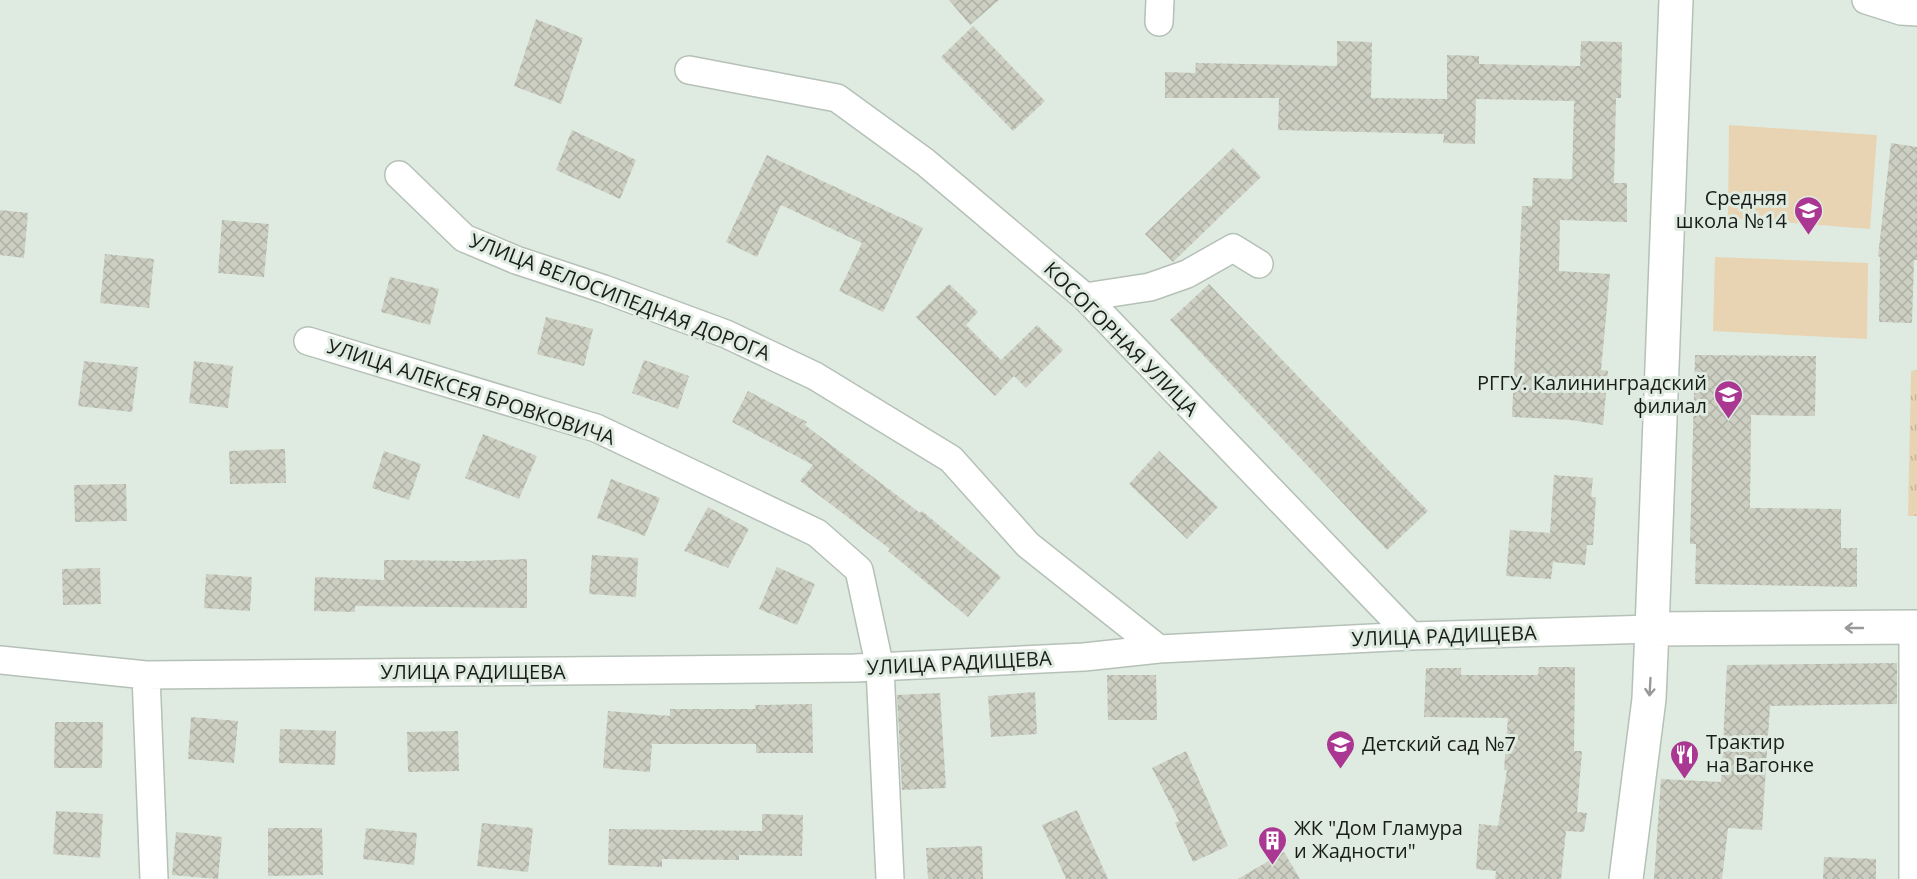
<svg xmlns="http://www.w3.org/2000/svg" width="1917" height="879" viewBox="0 0 1917 879" font-family="'Open Sans',sans-serif">
<defs>
<pattern id="park-tufts" width="24" height="20" patternUnits="userSpaceOnUse" patternTransform="scale(1.5)"><rect width="24" height="20" fill="#e8d4b2"/><path d="M3 7l-1-3M5 7V3M7 7l1-3M15 17l-1-3M17 17v-4M19 17l1-3" fill="none" stroke="#c6b698"/></pattern>
<pattern id="building-cross-hatch" width="8" height="8" patternUnits="userSpaceOnUse" patternTransform="scale(1.5)"><rect width="8" height="8" fill="#cccfc2"/><path d="M0 0l8 8M0 8l8-8" fill="none" stroke="#afb1a6"/></pattern>
</defs>
<rect width="100%" height="100%" fill="#dfebe1"/>
<!-- grass -->
<path fill="#e8d4b2" d="M1729 125 1877 135 1870 229 1728 218Z
M1715 257 1868 263 1867 339 1713 331Z"/>
<!-- park -->
<path fill="url(#park-tufts)" d="M1917 370V516H1908L1911 371Z"/>
<!-- building -->
<path fill="url(#building-cross-hatch)" d="M949 0H999L970 25Z
M536 19 583 38 561 104 514 86Z
M973 26 1045 101 1013 131 941 57Z
M1337 41 1372 42 1371 98 1447 99V55L1479 56V64L1580 66 1581 41 1622 42 1621 98H1616L1614 183H1627V222L1560 220 1559 271 1610 274 1601 370 1608 371 1603 425 1571 420 1512 417 1522 206H1532L1533 178 1572 179 1574 101 1476 99 1475 144 1443 143 1444 134 1278 130 1279 98H1165V72L1195 73 1196 63 1337 66Z
M572 130 636 160 620 199 556 170Z
M1891 143 1917 147V260H1914L1912 323 1879 322 1880 257 1878 256Z
M1233 148 1261 177 1173 262 1145 234Z
M767 155 923 228 883 312 839 291 862 243 781 205 757 257 726 242Z
M0 210 28 213 24 258 0 255Z
M222 220 269 224 264 277 218 273Z
M105 254 154 259 149 308 100 303Z
M390 277 439 289 430 325 381 312Z
M949 284 978 312 966 325 1001 360 1037 325 1063 350 1026 388 1014 376 995 396 916 317Z
M1209 284 1428 511 1387 550 1170 320Z
M546 317 593 329 584 366 537 354Z
M1695 355 1816 356 1815 416 1751 415 1750 508 1841 509V548H1857V587L1695 584 1696 544H1690Z
M644 360 689 376 678 409 632 393Z
M84 361 138 367 132 412 78 406Z
M194 361 233 366 228 408 189 403Z
M748 391 807 422 805 425 920 513 922 511 1001 577 968 617 888 551 890 549 800 481 813 465 732 422Z
M483 434 537 456 519 499 465 478Z
M285 449 286 483 230 484 229 451Z
M384 451 421 464 409 500 372 488Z
M1159 451 1218 507 1187 539 1129 484Z
M1554 475 1593 478 1591 497H1596L1593 545H1587L1585 565 1553 562 1551 579 1506 576 1510 530 1550 533Z
M611 479 660 498 645 536 597 518Z
M126 484 127 521 75 522 74 485Z
M708 507 749 529 728 568 684 551Z
M592 555 638 558 636 597 589 594Z
M527 559V608L355 606V612L314 611 315 577 384 580V560L468 561Z
M777 567 815 584 797 625 759 609Z
M100 568 101 604 63 605 62 569Z
M206 574 252 577 250 611 204 608Z
M1897 663V704L1770 706 1762 830 1728 828 1722 879H1654L1661 779 1721 782 1727 665Z
M1539 667H1575L1574 751H1582L1577 812 1587 813 1584 832 1566 831 1561 879H1495L1496 871 1476 869 1479 824 1498 826 1507 770H1504L1508 718 1424 717 1426 668H1461V675H1538Z
M1107 675H1156L1157 720H1108Z
M1035 692 1037 734 991 737 988 696Z
M940 693 946 788 902 790 897 695Z
M812 704 813 753H756V744H652L650 772 603 768 608 711 670 716V709H756L755 705Z
M191 717 238 721 234 763 188 759Z
M55 722H103L102 768H54Z
M280 729 336 731 335 765 279 763Z
M458 731 459 771 408 772 407 732Z
M1186 751 1228 846 1193 862 1175 823 1179 821 1152 768Z
M1077 810 1108 879H1066L1042 825Z
M56 811 103 814 100 858 53 854Z
M762 814 803 815 802 856 739 855V860L662 859V867L608 865 609 829 762 831Z
M482 823 533 828 528 872 477 866Z
M268 828H322L323 875 268 876Z
M366 828 417 833 414 865 363 859Z
M176 832 222 837 218 879 172 875Z
M982 846 983 879H928L926 848Z
M1284 852 1300 879H1238Z
M1824 857 1876 859V879H1823Z"/>
<g fill="none" stroke-linecap="round" stroke-linejoin="round">
<defs>
<path id="street" d="M1866 0 1901 11 1917 12
M1159 22 1160 0
M689 70 837 98 925 162 1085 297 1411 636
M399 175 464 238 516 260 604 289 726 334 815 376 951 459 1028 545 1159 649
M1085 297 1150 287 1187 274 1233 248 1259 264
M308 341 596 428 817 533 859 570 880 668 890 879
M1913 627V879
M0 660 146 675 855 668 1084 657 1159 649 1411 636 1652 629
M146 675 154 879"/>
<path id="secondary" d="M1652 629 1676 0"/>
<path id="primary" d="M1626 879 1649 699 1652 629 1917 627"/>
</defs>
<!-- street casing -->
<use href="#street" stroke="#b5c0b7" stroke-width="30"/>
<!-- secondary casing -->
<use href="#secondary" stroke="#b5c0b7" stroke-width="36"/>
<!-- primary casing -->
<use href="#primary" stroke="#b5c0b7" stroke-width="36"/>
<!-- street -->
<use href="#street" stroke="#fff" stroke-width="27"/>
<!-- secondary -->
<use href="#secondary" stroke="#fff" stroke-width="33"/>
<!-- primary -->
<use href="#primary" stroke="#fff" stroke-width="33"/>
</g>
<!-- one-way arrows -->
<defs><path id="oneway-shaft" d="M-6 0H5M1.5-3L5.5 0L1.5 3" fill="none" stroke-width="1.6" stroke-linecap="round" stroke-linejoin="round" transform="scale(1.5)"/></defs>
<g stroke="#989998">
<use href="#oneway-shaft" transform="translate(1854 628) rotate(180)"/>
<use href="#oneway-shaft" transform="translate(1650 687) rotate(93)"/>
</g>
<!-- icons -->
<defs>
<symbol id="school-pin" viewBox="-11 -11 22 30"><path d="M0 17L-7.5 6A9.5 9.5 0 1 1 7.5 6Z" fill="#aa3791" stroke="#dfebe1"/><path d="M0-5L7-2L0 1L-7-2ZM-4 1L0 2.5L4 1V4Q0 6-4 4Z" fill="#fff"/></symbol>
<symbol id="university-pin" viewBox="-11 -11 22 30"><path d="M0 17L-7.5 6A9.5 9.5 0 1 1 7.5 6Z" fill="#aa3791" stroke="#dfebe1"/><path d="M0-5L7-2L0 1L-7-2ZM-4 1L0 2.5L4 1V4Q0 6-4 4Z" fill="#fff"/></symbol>
<symbol id="restaurant-pin" viewBox="-11 -11 22 30"><path d="M0 17L-7.5 6A9.5 9.5 0 1 1 7.5 6Z" fill="#aa3791" stroke="#dfebe1"/><path d="M-5-6h1v4h1v-4h1v4h1v-4h1v5L-1.5 .5V6h-2V.5L-5-1ZM5-6V6H3V1.5H1.5Q1.5-4 5-6Z" fill="#fff"/></symbol>
<symbol id="building-pin" viewBox="-11 -11 22 30"><path d="M0 17L-7.5 6A9.5 9.5 0 1 1 7.5 6Z" fill="#aa3791" stroke="#dfebe1"/><path d="M-4-6H4V6H1V3H-1V6H-4ZM-2.5-4.3h1.7v1.8h-1.7ZM.8-4.3h1.7v1.8H.8ZM-2.5-1h1.7V.8h-1.7ZM.8-1h1.7V.8H.8Z" fill="#fff"/></symbol>
</defs>
<g fill-rule="evenodd">
<use href="#school-pin" x="1792" y="194" width="33" height="45"/>
<use href="#university-pin" x="1712" y="378" width="33" height="45"/>
<use href="#school-pin" x="1324" y="728" width="33" height="45"/>
<use href="#restaurant-pin" x="1668" y="738" width="33" height="45"/>
<use href="#building-pin" x="1256" y="824" width="33" height="45"/>
</g>
<g text-anchor="middle" stroke-width="6" stroke-linejoin="round" paint-order="stroke">
<!-- poi labels -->
<g font-size="20" fill="#191d19" stroke="#dfebe1" text-anchor="start">
<text x="1787" y="205" text-anchor="end">Средняя<tspan x="1787" dy="23">школа №14</tspan></text>
<text x="1707" y="390" text-anchor="end">РГГУ. Калининградский<tspan x="1707" dy="23">филиал</tspan></text>
<text x="1706" y="749">Трактир<tspan x="1706" dy="23">на Вагонке</tspan></text>
<text x="1362" y="751">Детский сад №7</text>
<text x="1294" y="835">ЖК "Дом Гламура<tspan x="1294" dy="23">и Жадности"</tspan></text>
</g>
<!-- street labels -->
<g font-size="20" fill="#191d19" stroke="#dfebe1">
<text transform="translate(620 297) rotate(21)" y="7">УЛИЦА ВЕЛОСИПЕДНАЯ ДОРОГА</text>
<text transform="translate(1121 339) rotate(45)" y="7">КОСОГОРНАЯ УЛИЦА</text>
<text transform="translate(471 392) rotate(18)" y="7">УЛИЦА АЛЕКСЕЯ БРОВКОВИЧА</text>
<text transform="translate(1444 636) rotate(-2)" y="7">УЛИЦА РАДИЩЕВА</text>
<text transform="translate(959 663) rotate(-3)" y="7">УЛИЦА РАДИЩЕВА</text>
<text x="473" y="679">УЛИЦА РАДИЩЕВА</text>
</g>
</g>
</svg>
